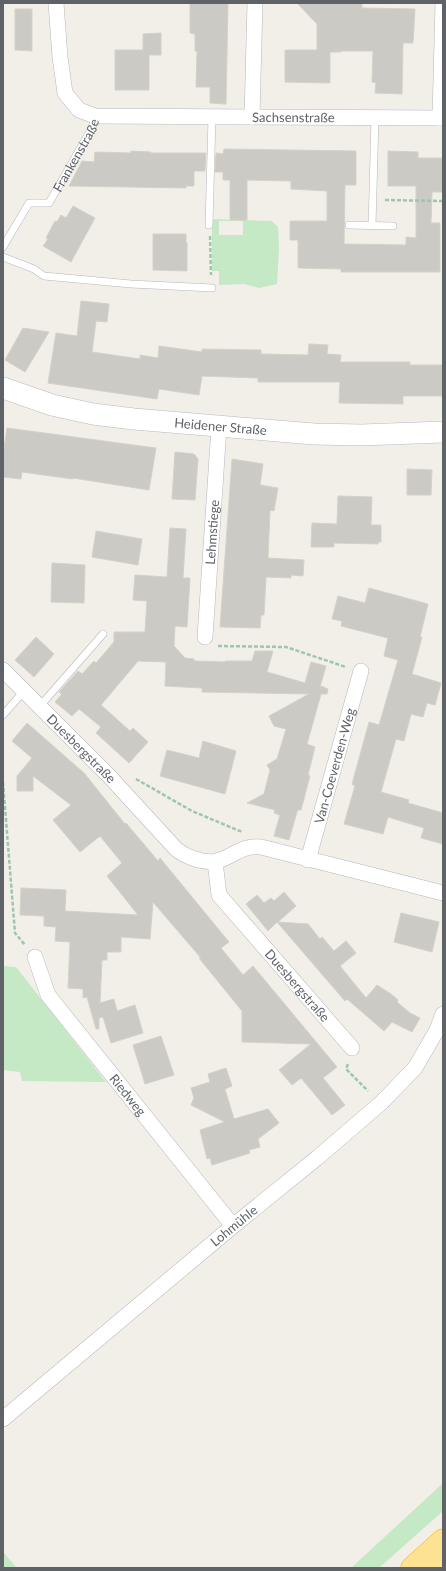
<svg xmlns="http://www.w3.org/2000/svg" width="446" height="1571" viewBox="0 0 446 1571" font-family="Lato,sans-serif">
<rect width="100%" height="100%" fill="#f1efe8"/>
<!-- green -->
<path fill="#c5e8c5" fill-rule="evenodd" d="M212 219 272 221 278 227 279 248 277 284 259 288 245 284 219 285V271H212ZM219 221H243V235H219Z
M3 966 16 967 106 1082 22 1081 20 1072 3 1070Z
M443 1483V1511L379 1568H351Z
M3 1552 17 1568H3Z"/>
<!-- building -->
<path fill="#cccac5" stroke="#d6d1c6" d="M190 3H228L226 104 210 103V87H196L197 51H195V34L190 33Z
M297 3H362V8L415 9 413 43H403L402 94 375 93 376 83 372 82 373 51H341V52H330V83L285 82V50H317V24Z
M15 9H32V51L15 50Z
M161 33V55H149V90H115V50H143V34Z
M224 149 356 151V185H345L344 244 406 245V237L416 238V186H388V151L418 152V158H443V192H432L431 223H440V272H341V269L298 268V240H290V221H327V191L291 189V181L247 180V220H230V180H223V172H215L216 153 223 154Z
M131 151 151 152V153H206L205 171H194V186H186V188L69 186 82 161 94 162 95 152 131 153Z
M73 206 95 218 71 262 43 246 48 239 46 238 55 221 57 222 61 215 66 218Z
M153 234H186V243H187V271L153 270Z
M81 301 109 304 107 322 96 321 92 352 140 359V355L158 358 159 346 202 352V349L261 350V354L308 355 309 344 328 345 327 354 341 355 340 362H410V365H443V396H403V404L339 403 340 382H258V378L202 376 199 395 159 389 157 399 48 383 56 333 77 336Z
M23 328 49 332 25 372 5 360Z
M7 428 156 448 149 490 73 478V479L22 472 21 479 3 477V455Z
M175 452 194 454 198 459 195 500 172 499Z
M232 459 263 464 260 485 278 488 274 511 270 510 268 558 304 560 303 576 291 575V578L266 577 264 615H261L260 628 220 627Z
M407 469 432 470 431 495H407Z
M338 496 372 497 371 525H381V542H378V544L334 543V547H311L312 523 337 524Z
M170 528 186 529 183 578H190L187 627 175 626 174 646 185 658 194 659V661L225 662V661H252L255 651H273L267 672 305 683 311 662 326 666 320 687 323 686V687L328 689 327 694H321L307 744 315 747 308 775 310 776 301 810H298L297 812 289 840 274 836 280 815 274 813 275 810 247 803 264 794 270 770 267 765 277 759 286 729 274 726 269 716 309 694 202 692V688L165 686 166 662 138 661 101 705 130 731 133 728 148 742 129 763 96 733 101 727 79 709 72 716 55 702 62 694 59 692 78 671 82 674 94 661 96 663 114 642V632H145L147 601 133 600 135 575 167 577Z
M96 531 142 539 138 565 92 557Z
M52 563 85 565 84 603 51 602Z
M369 588 428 604 420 637H422L412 674 441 683 435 705 427 703 423 717 411 714 404 741 396 739 381 792 409 800 408 803 443 813V844L421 838 424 828 388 817 383 834 344 824 355 786 352 784 369 722 379 725 398 660 384 656 388 638 341 626 342 621 332 619 338 596 365 603Z
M36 637 54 654 34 677 15 660Z
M27 723 84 773 125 824 126 823 158 861 160 858 229 942 221 948 243 975 253 966 337 1067 323 1078 345 1105 332 1115 301 1078 292 1085 279 1070 311 1044 242 1042V1011L199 958H201L153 902 150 939 121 937V952H107V960H102L100 1003 114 999 117 1011 135 1005 143 1033 111 1043 103 1017 99 1018V1029H96L87 997 83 998V989L68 988 70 942 55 941 56 927 44 926V916L20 915 21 888 66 890 65 911 138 915 107 876 122 863 100 836 80 852 53 820 71 805 33 776V791H17V776L32 758 12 741Z
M203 741 236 751 225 794 160 776 167 750 199 758Z
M284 892 296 906 278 922 308 924 320 939 322 937 334 951 346 941 356 953 340 966 366 998 377 985 391 994 398 1000 397 1002 410 1013 420 1018 412 1032 392 1022 384 1031 347 999 345 1001 277 922 268 931 246 904 257 895 264 903 271 898 274 901Z
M401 913 439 922 432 952 394 942Z
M161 1036 174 1075 145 1084 133 1045Z
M226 1068 232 1086 225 1089 234 1119 268 1109 279 1123 258 1139 260 1147 249 1150 250 1153 212 1165 210 1158 207 1159 200 1130 225 1122 191 1105 194 1098 191 1088 210 1082 208 1074Z"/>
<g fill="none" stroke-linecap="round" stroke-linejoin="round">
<defs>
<g id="lane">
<path d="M209 225 212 117"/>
<path d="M349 225 393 226"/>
<path d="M372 226 375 118"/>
<path id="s1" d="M3 247 29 203H49L92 128 95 116"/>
<path d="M3 257 34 269 44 276 131 284 212 288"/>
<path d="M40 706 103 634"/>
<path d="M3 715 24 691"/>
</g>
<g id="street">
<path id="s2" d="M56 3 60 57 65 93 79 110 95 116 443 118"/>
<path d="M252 117 255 3"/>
<path d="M440 118 443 3"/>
<path id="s3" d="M205 637 219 427"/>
<path id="s4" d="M3 670 110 777 176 849C186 857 204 864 217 861 234 856 242 845 261 847L443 893"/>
<path id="s5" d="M308 860 361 671"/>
<path id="s6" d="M215 862 219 895 352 1048"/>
<path id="s7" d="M35 957 48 995 233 1226"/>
<path id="s8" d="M3 1419 233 1226 317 1158 381 1103 415 1068 437 1030 443 1014"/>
</g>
<g id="secondary">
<path id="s9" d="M3 388 52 405 93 414 134 419 314 434 361 435 443 432"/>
</g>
<path id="highway" d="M412 1568 443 1540
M438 1568 443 1564"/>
</defs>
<!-- lane casing -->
<use href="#lane" stroke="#b5b8bc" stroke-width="8"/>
<!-- street casing -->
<use href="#street" stroke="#b5b8bc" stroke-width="16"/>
<!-- secondary casing -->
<use href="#secondary" stroke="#b6babf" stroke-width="22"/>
<!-- highway casing -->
<use href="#highway" stroke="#f9ab00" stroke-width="23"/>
<!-- path -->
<path stroke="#9cc7a9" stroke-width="2.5" stroke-dasharray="4 2" stroke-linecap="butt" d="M385 200 443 201
M210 236 211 275
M218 646 286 647 346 667
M136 779 192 811 242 832
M3 782 15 933 25 945
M348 1064 346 1069 368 1091"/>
<!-- lane -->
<use href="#lane" stroke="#fff" stroke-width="7"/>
<!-- street -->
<use href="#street" stroke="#fff" stroke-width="15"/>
<!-- secondary -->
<use href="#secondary" stroke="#fff" stroke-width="21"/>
<!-- highway -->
<use href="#highway" stroke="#fde293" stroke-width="22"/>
</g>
<g text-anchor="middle" stroke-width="3" stroke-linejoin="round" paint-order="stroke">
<!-- street labels -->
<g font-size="13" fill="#5f6368" stroke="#fff">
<text dy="5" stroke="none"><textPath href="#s2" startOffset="328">Sachsenstraße</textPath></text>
<text dy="5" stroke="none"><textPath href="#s1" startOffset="126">Frankenstraße</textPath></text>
<text dy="5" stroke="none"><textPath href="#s9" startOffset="222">Heidener Straße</textPath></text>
<text dy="5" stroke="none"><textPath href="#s3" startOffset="105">Lehmstiege</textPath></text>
<text dy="5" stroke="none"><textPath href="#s4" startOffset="111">Duesbergstraße</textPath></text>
<text dy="5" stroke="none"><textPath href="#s5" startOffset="98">Van-Coeverden-Weg</textPath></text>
<text dy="5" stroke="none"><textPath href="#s6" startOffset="153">Duesbergstraße</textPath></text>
<text dy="5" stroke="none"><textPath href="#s7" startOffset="168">Riedweg</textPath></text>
<text dy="5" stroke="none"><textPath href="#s8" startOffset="301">Lohmühle</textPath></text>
</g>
</g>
<!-- border -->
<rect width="446" height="1571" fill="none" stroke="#5f6368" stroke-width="8"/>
</svg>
